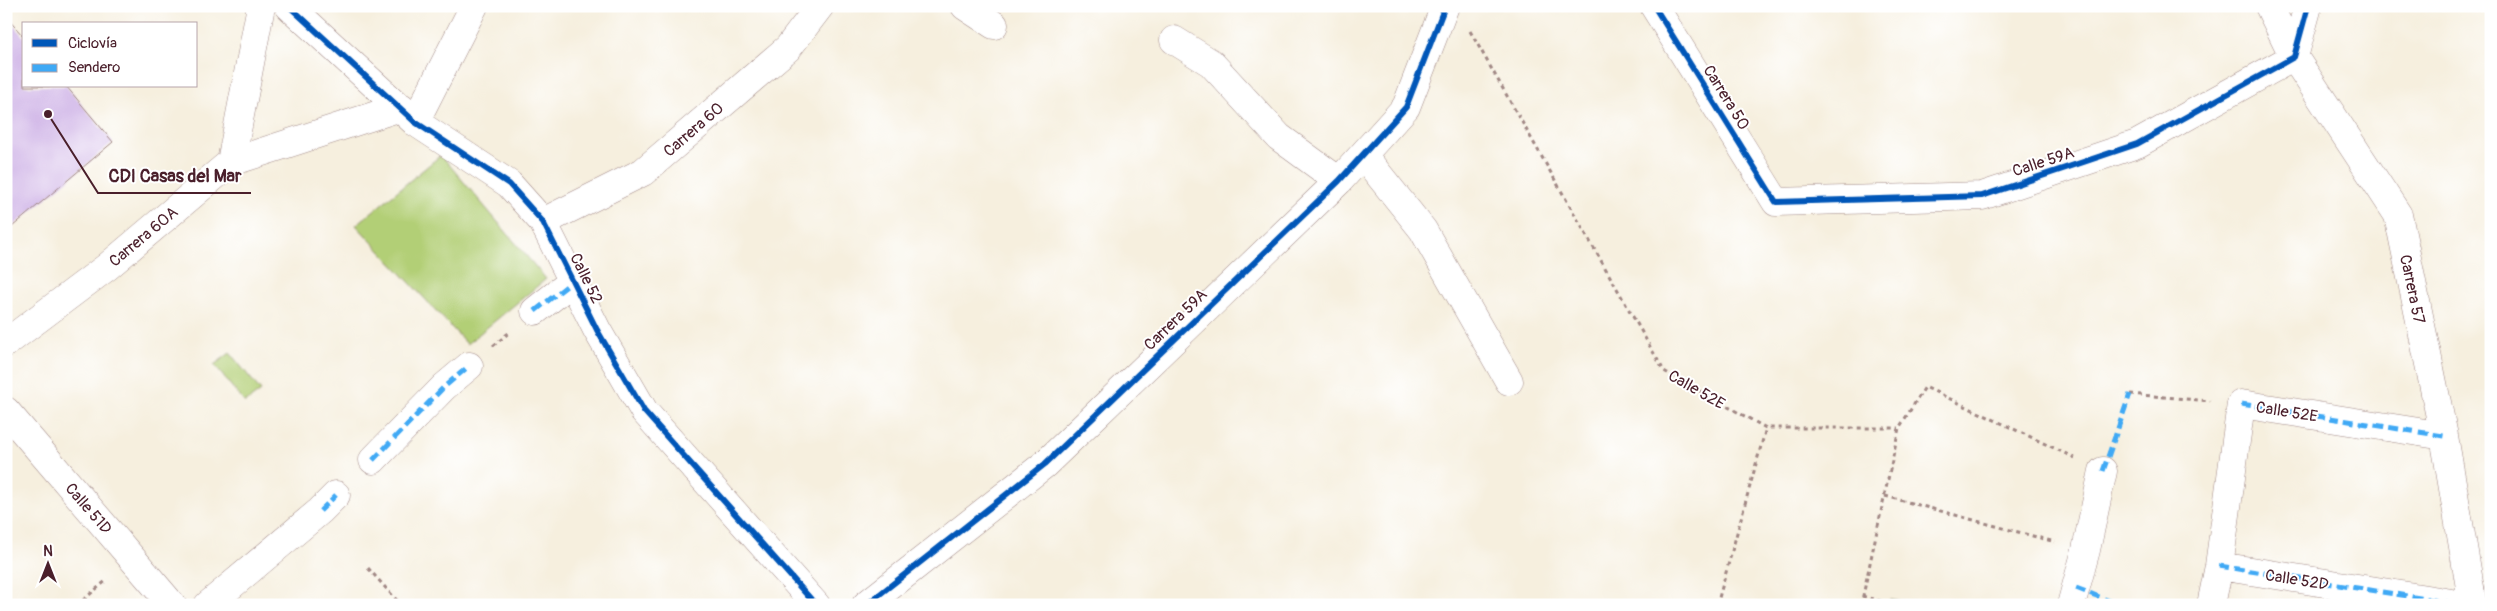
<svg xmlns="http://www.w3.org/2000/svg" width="2497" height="611" viewBox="0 0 2497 611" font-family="Pangolin,sans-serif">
<rect width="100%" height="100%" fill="#fff"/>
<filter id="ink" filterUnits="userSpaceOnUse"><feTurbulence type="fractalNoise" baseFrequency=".02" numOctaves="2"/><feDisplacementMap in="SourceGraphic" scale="10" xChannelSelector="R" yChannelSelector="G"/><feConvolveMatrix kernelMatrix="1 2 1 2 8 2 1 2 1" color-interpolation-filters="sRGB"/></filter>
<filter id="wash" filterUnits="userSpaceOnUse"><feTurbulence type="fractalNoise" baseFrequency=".0096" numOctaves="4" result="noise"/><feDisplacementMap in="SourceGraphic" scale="20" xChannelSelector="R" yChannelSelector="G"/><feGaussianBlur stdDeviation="1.12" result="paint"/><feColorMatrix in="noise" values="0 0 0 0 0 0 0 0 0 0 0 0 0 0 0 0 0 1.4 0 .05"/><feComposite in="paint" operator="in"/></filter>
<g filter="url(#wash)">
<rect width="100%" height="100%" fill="#f6efde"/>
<!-- green -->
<path fill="#b2cf76" stroke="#7e7750" d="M441 155 546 279 467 344 356 225Z
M230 353 261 391 245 403 214 365Z
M1890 599 1921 605H1889Z"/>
<g id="blocks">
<!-- building -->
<path fill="#caace4" d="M6 17 24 37V86H66L113 142 6 232Z"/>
</g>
</g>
<g filter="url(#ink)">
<use href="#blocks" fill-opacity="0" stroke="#a08784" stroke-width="1"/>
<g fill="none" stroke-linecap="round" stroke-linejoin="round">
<defs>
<path id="minor" d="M289 6 415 122 509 184 543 222 597 330 644 411 816 605
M965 6 994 25
M1654 6 1776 202 1982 196 2137 144 2294 57 2308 6
M2269 6 2294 57 2398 215 2444 436 2473 605
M1174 40 1211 63 1279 137 1339 181
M415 122 474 6
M1363 155 1423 230 1509 381
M231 162 261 6
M543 222 643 172 788 48 820 6
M535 311 573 281
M6 343 107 267 231 162 401 107
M6 411 172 605
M373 460 444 387 469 366
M2219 566 2464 605
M208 605 320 511 336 495
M866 605 1045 464 1339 181 1406 107 1445 6
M2071 605 2086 550 2103 471
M2211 605 2219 566 2241 404 2444 436"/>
</defs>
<!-- minor casing -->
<use href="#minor" stroke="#a08784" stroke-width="29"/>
<!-- path -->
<path stroke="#a08784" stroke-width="3" stroke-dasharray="4 4" stroke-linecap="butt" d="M1470 31 1664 371 1766 428H1899
M493 346 511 331
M2130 394 2210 401
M1885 496 2055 542
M368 568 401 605
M1862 596 1895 605
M77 605 107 580
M1717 605 1766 428
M1861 605 1899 428 1925 387 2075 458"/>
<!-- minor -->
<use href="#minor" stroke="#fff" stroke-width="28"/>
<!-- quiet -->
<path stroke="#3fa9f5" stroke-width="5" stroke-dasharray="10 5" stroke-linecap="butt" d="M535 311 573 281
M2241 404 2444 436
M373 460 444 387 469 366
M2103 471 2130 394
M320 511 336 495
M2219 566 2464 605
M2076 588 2120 605"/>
<defs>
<path id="cycleway" d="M289 6 415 122 509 184 543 222 597 330 644 411 816 605
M1654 6 1776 202 1982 196 2137 144 2294 57 2308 6
M866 605 1045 464 1339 181 1406 107 1445 6"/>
</defs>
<!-- cycleway casing -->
<use href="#cycleway" stroke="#fff" stroke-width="9"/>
<!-- cycleway -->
<use href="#cycleway" stroke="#0057b8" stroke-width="6"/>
</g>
</g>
<g text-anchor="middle" stroke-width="4" stroke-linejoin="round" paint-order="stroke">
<!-- street labels -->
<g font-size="16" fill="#4a1f2b" stroke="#fff">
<text transform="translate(1727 97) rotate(58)" y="6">Carrera 50</text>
<text transform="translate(693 129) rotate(-41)" y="6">Carrera 60</text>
<text transform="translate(2043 161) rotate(-18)" y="6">Calle 59A</text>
<text transform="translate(143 236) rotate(-40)" y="6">Carrera 60A</text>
<text transform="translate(587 278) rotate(64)" y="6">Calle 52</text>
<text transform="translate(2413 289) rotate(78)" y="6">Carrera 57</text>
<text transform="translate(1175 319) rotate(-44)" y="6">Carrera 59A</text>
<text transform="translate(1697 389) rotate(30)" y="6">Calle 52E</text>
<text transform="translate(2287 411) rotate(9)" y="6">Calle 52E</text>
<text transform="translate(89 508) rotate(49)" y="6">Calle 51D</text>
<text transform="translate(2297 579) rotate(9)" y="6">Calle 52D</text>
</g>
</g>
<!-- callouts -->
<path fill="none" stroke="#4a1f2b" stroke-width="2" d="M48 114L98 193H251"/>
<circle fill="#4a1f2b" stroke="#fff" stroke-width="2" cx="48" cy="114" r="5"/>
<g font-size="18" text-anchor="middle" font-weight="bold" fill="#4a1f2b" stroke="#fff" stroke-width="4" stroke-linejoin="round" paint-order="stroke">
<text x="175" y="182">CDI Casas del Mar</text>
</g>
<!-- margin -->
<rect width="2497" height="611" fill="none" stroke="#fff" stroke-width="25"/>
<!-- legend -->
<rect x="22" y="22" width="175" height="65" fill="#ffffff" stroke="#b7a5aa"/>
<rect x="32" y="39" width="25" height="8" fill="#0057b8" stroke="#b7a5aa"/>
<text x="68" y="48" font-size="15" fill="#4a1f2b">Ciclovía</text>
<rect x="32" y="64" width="25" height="8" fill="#3fa9f5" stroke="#b7a5aa"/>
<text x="68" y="72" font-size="15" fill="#4a1f2b">Sendero</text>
<!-- north arrow -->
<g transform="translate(48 564)" stroke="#ffffff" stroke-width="4" paint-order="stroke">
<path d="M0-4L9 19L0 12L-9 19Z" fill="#4a1f2b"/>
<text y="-8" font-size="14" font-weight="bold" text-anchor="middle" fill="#4a1f2b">N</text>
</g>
</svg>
